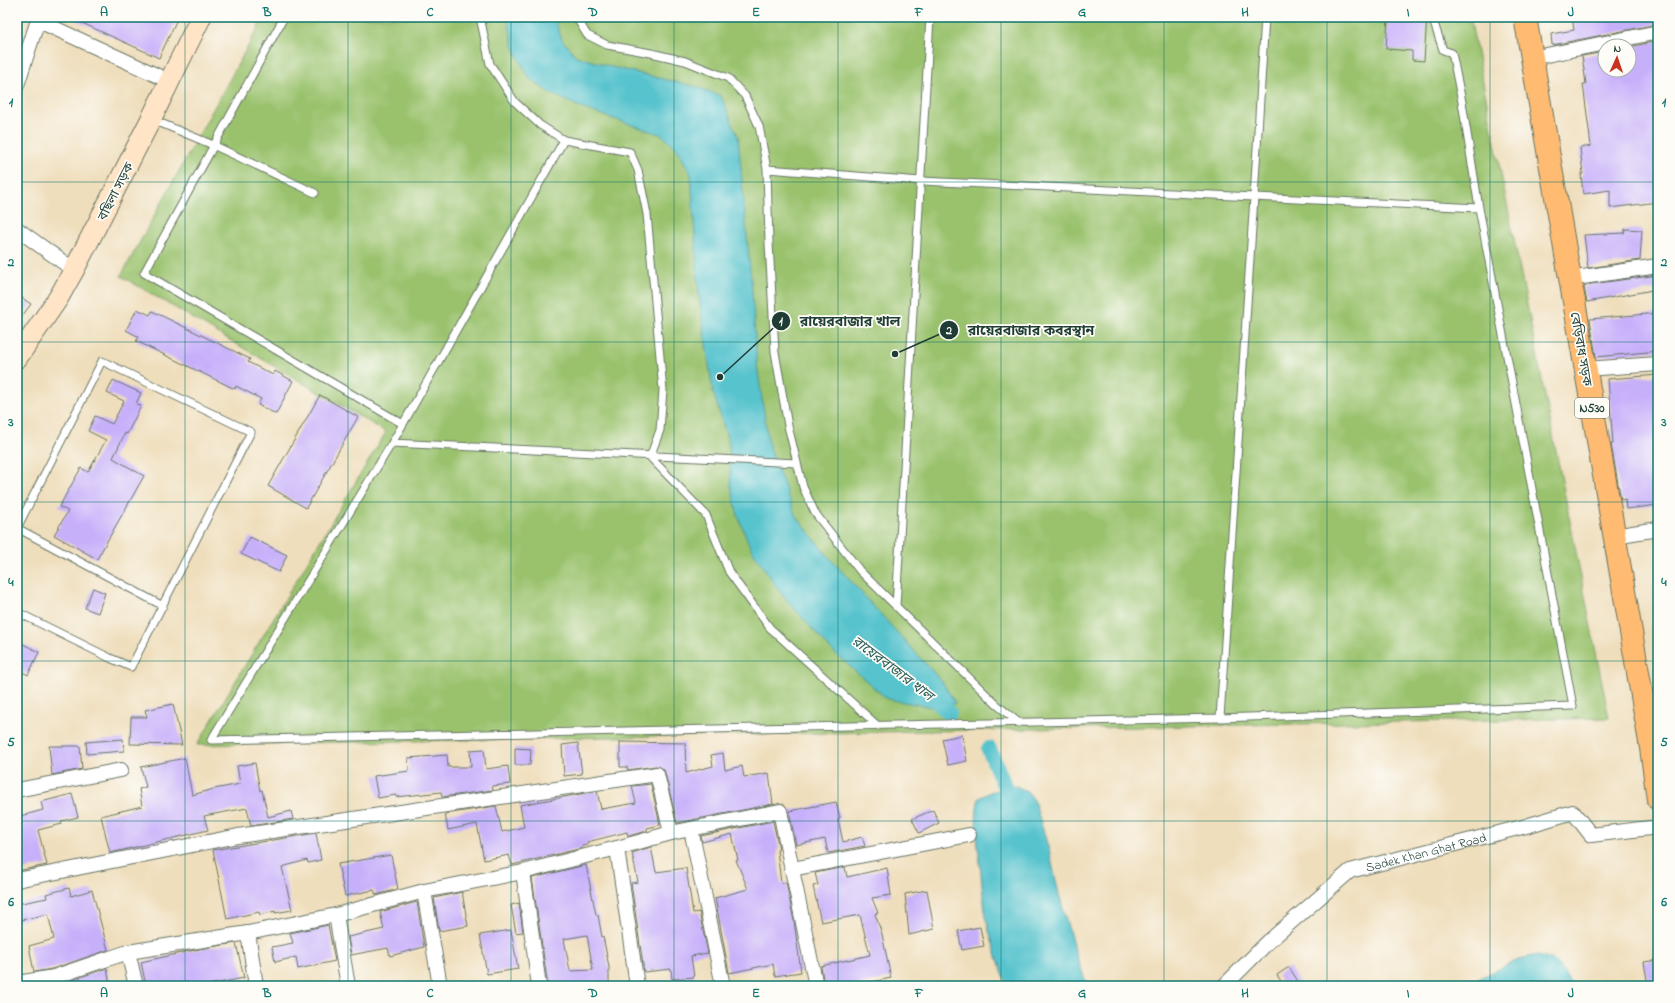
<svg xmlns="http://www.w3.org/2000/svg" width="1675" height="1003" viewBox="0 0 1675 1003" font-family="'Indie Flower','Noto Sans Bengali',sans-serif">
<rect width="100%" height="100%" fill="#fdfcf7"/>
<filter id="ink" filterUnits="userSpaceOnUse"><feTurbulence type="fractalNoise" baseFrequency=".025" numOctaves="2"/><feDisplacementMap in="SourceGraphic" scale="8" xChannelSelector="R" yChannelSelector="G"/><feConvolveMatrix kernelMatrix="1 2 1 2 8 2 1 2 1" color-interpolation-filters="sRGB"/></filter>
<filter id="wash" filterUnits="userSpaceOnUse"><feTurbulence type="fractalNoise" baseFrequency=".012" numOctaves="4" result="noise"/><feDisplacementMap in="SourceGraphic" scale="16" xChannelSelector="R" yChannelSelector="G"/><feGaussianBlur stdDeviation="0.9" result="paint"/><feColorMatrix in="noise" values="0 0 0 0 0 0 0 0 0 0 0 0 0 0 0 0 0 1.4 0 .05"/><feComposite in="paint" operator="in"/></filter>
<g filter="url(#wash)">
<rect width="100%" height="100%" fill="#efdebc"/>
<!-- green -->
<path fill="#9ac26d" stroke="#5c8050" d="M264 17H1470L1609 718 197 745 386 432 121 276Z"/>
<!-- water -->
<path fill="#56c3cd" stroke="#3a8080" d="M507 17H554L562 40 576 56 608 66 697 87 721 96 738 136 752 291 757 365 769 446 796 516 827 555 943 683 955 703 943 709 887 699 831 650 780 592 750 547 738 516 731 486 729 444 713 392 699 297 691 175 678 150 662 135 584 109 550 93 528 77 514 48Z
M1016 786 1027 791 1034 800 1049 850 1059 894 1073 945 1087 986H1007C1001 968 994 949 989 931 983 907 982 880 979 855 977 837 974 816 979 798L990 792Z
M1538 955C1556 958 1564 971 1572 986H1461L1523 958Z"/>
<g fill="none" stroke-linecap="round" stroke-linejoin="round">
<!-- canal -->
<path stroke="#56c3cd" stroke-width="16" d="M929 693 949 713
M989 749 1013 807"/>
</g>
<g id="blocks">
<!-- building -->
<path fill="#c7b0fa" fill-rule="evenodd" d="M69 17H178L159 58Z
M1388 17H1427L1424 61 1412 60V51L1386 49Z
M1572 17H1658V24L1552 45 1551 34 1574 30Z
M1658 41V202L1610 208V190L1583 194 1581 174H1583L1580 148 1591 146 1583 84H1586L1582 56 1605 52V70H1629V47Z
M1625 229 1642 230 1640 260 1588 268 1584 235 1624 233Z
M1658 275V289L1587 302 1584 287 1591 284Z
M22 298 31 304 17 323V304Z
M137 309 150 315 152 311 250 359 248 362 273 375 275 371 293 381 276 414 258 405 261 399 236 386 235 389 136 341 139 337 126 330Z
M1658 313V351L1596 357 1590 319Z
M1658 375V505L1626 509 1625 499 1621 500 1611 444H1613L1608 379Z
M113 380 141 393 136 404 141 406 127 434 125 433 113 458 144 476 97 559 54 535 68 511 59 507 81 468 88 472 106 440 88 431 95 416 112 424 124 401 107 393Z
M320 395 358 417 306 508 268 486Z
M250 537 287 555 279 572 241 554Z
M93 588 105 593 98 613 85 608Z
M17 641 39 652 28 675 17 669Z
M173 704 182 745 130 744 131 717H147L145 710Z
M962 735 967 761 948 765 942 739Z
M123 739 124 751 87 754 86 742Z
M620 742 685 743 686 773 713 766 711 755 723 753 725 770 742 766 744 777 769 773 773 804 677 823 664 769 656 766 628 770 627 767H620Z
M578 743 582 774 564 776 562 745Z
M49 746H80L82 769 52 775Z
M515 748 531 749 530 765H515Z
M484 749 486 769 508 766 510 784 492 786 493 790 442 797 441 792 396 797V795L378 798 374 776 409 771 408 758 447 755 448 767H471L470 750Z
M185 758 192 795 214 789 240 784 237 766 255 763 260 791 262 790 268 817 291 811 293 819 251 826 247 808 204 816 208 830 110 853 101 816 142 806 139 789 146 787 141 767Z
M651 784 660 825 647 828V831L628 836 627 832 587 842 588 845 582 846 583 848 512 865 509 855 484 860 477 824 448 830 445 814 496 806 502 832 524 827 520 805 597 791 601 809 636 803 632 786Z
M72 794 78 817 61 821 62 824 38 830 47 865 17 871V817L43 810 41 802Z
M836 802 840 818 838 819 843 842 862 837 865 846 828 853 825 839 796 845 789 811Z
M933 810 939 823 919 833 912 819Z
M773 821 779 849 777 850 781 883 786 882 794 921 801 972 775 976 773 964 729 973 715 898 748 889 736 860H738L732 834 702 842 701 836Z
M316 833 321 860 308 863 307 860 282 867 292 910 275 913V911L260 915 259 912 227 919 213 850Z
M651 847 656 872 686 868 693 913 699 912 708 953 691 956 694 977 672 979 671 969 644 972 631 883 638 882 632 853Z
M391 855 398 889 376 895 374 890 345 896 338 864Z
M586 865 596 915H598L602 937 603 936 609 967V986H548L532 878ZM587 935 593 970 570 971 564 939Z
M845 867 847 877 887 868 891 895 872 898 878 913 875 914 882 934 891 978 853 986H824L821 966 870 955 860 915 821 922 813 886 818 885 815 873Z
M69 888 71 896 92 890 108 950 52 969 34 972 29 946 54 939 48 914 17 921V904L47 898 46 894Z
M927 890 934 929 909 935 905 894Z
M462 892 468 926 439 931 434 898Z
M417 902 424 947 390 956 388 948 351 955 348 937 384 929 380 912Z
M519 903 523 932 516 933 511 905Z
M328 925 335 961 298 969 296 957 275 962 272 947 293 943 290 933Z
M980 927 984 946 962 950 958 931Z
M511 930 518 969 487 974 480 935Z
M236 943 244 978 203 986H146L141 962 199 949Z
M1658 960V986H1648L1644 962Z
M1289 967 1301 986H1284L1277 975Z
M107 968 110 986H52L57 985Z"/>
</g>
</g>
<g filter="url(#ink)">
<use href="#blocks" fill-opacity="0" stroke="#687564" stroke-width="1"/>
<g fill="none" stroke-linecap="round" stroke-linejoin="round">
<defs>
<path id="lane" d="M284 17 144 273 403 424 564 140
M480 17 490 64 515 102 540 125 564 140 630 152 638 170 647 214 663 390 660 430 650 457 706 515 729 572 770 628 878 726
M576 17 587 35 607 45 651 53 685 61 728 78 745 96 759 126 767 169 769 243 775 352 788 426 803 487 815 513 860 571 996 704 1019 723
M1432 17 1443 50 1452 53 1462 102 1479 208
M151 119 213 145 315 193
M767 169 921 181 1254 197 1265 17
M403 424 392 443 797 463
M392 443 211 740 1220 718 1573 706 1479 208 1254 197 1220 718
M17 528 102 361 251 432 131 667 110 658 17 612
M17 528 163 606
M896 607 930 17"/>
<g id="street">
<path d="M39 21 169 81"/>
<path d="M1532 58 1658 32"/>
<path d="M17 85 39 17"/>
<path d="M17 229 74 270"/>
<path d="M1569 279 1658 266"/>
<path d="M1585 369 1658 364"/>
<path d="M1614 536 1658 529"/>
<path d="M17 790 121 770"/>
<path d="M691 829 723 986"/>
<path d="M617 848 637 986"/>
<path d="M792 869 969 835"/>
<path d="M523 872 539 986"/>
<path d="M17 880 238 836 657 774 671 833"/>
<path d="M424 891 440 986"/>
<path d="M336 915 348 986"/>
<path d="M248 933 256 986"/>
<path d="M128 952 136 986"/>
<path d="M17 983 54 977 128 952 248 933 336 915 424 891 523 872 617 848 671 833 780 811 816 986"/>
<path id="s1" d="M1224 986 1268 942 1350 871 1526 826 1573 812 1591 835 1658 827"/>
</g>
<path id="secondary" d="M17 358 59 297 74 270 151 119 201 17"/>
<path id="highway" d="M1525 17 1651 748 1658 799"/>
</defs>
<!-- lane casing -->
<use href="#lane" stroke="#687564" stroke-width="9"/>
<!-- street casing -->
<use href="#street" stroke="#687564" stroke-width="16"/>
<!-- secondary casing -->
<use href="#secondary" stroke="#687564" stroke-width="22"/>
<!-- highway casing -->
<use href="#highway" stroke="#687564" stroke-width="24"/>
<!-- lane -->
<use href="#lane" stroke="#fff" stroke-width="7"/>
<!-- street -->
<use href="#street" stroke="#fff" stroke-width="14"/>
<!-- secondary -->
<use href="#secondary" stroke="#ffe4c6" stroke-width="20"/>
<!-- highway -->
<use href="#highway" stroke="#ffbb71" stroke-width="22"/>
</g>
</g>
<!-- grid -->
<path fill="none" stroke="#0f766e" stroke-width="1" stroke-opacity="0.55" d="M185 17V986M348 17V986M511 17V986M674 17V986M838 17V986M1001 17V986M1164 17V986M1327 17V986M1490 17V986M17 182H1658M17 342H1658M17 502H1658M17 661H1658M17 821H1658"/>
<g text-anchor="middle" stroke-width="3.5" stroke-linejoin="round" paint-order="stroke">
<!-- shield labels -->
<rect fill="#fdfcf7" stroke="#62766e" stroke-width="1" x="1575" y="398" width="34" height="20" rx="3"/>
<g font-size="12" font-weight="bold" fill="#1f3d34">
<text x="1592" y="412">N530</text>
</g>
<!-- street labels -->
<g font-size="13" fill="#1f3d34" stroke="#fdfcf7">
<text transform="translate(115 191) rotate(-63)" y="5">বছিলা সড়ক</text>
<text transform="translate(1582 349) rotate(80)" y="5">বেড়িবাধ সড়ক</text>
<text dy="5" stroke="none"><textPath href="#s1" startOffset="249">Sadek Khan Ghat Road</textPath></text>
</g>
<!-- water labels -->
<g font-size="14" font-style="italic" fill="#2d5e5a" stroke="#fdfcf7">
<text transform="translate(893 668) rotate(37)" y="5">রায়েরবাজার খাল</text>
</g>
</g>
<!-- callouts -->
<path fill="none" stroke="#1f3d34" stroke-width="1.5" d="M720 377L781 321M895 354L949 330"/>
<g fill="#1f3d34" stroke="#fdfcf7" stroke-width="1.5">
<circle cx="720" cy="377" r="4"/>
<circle cx="895" cy="354" r="4"/>
<circle cx="781" cy="321" r="10"/>
<circle cx="949" cy="330" r="10"/>
</g>
<g font-size="12" text-anchor="middle" font-weight="bold" fill="#fff">
<text x="781" y="325">1</text>
<text x="949" y="334">2</text>
</g>
<g font-size="14" text-anchor="middle" font-weight="bold" fill="#1f3d34" stroke="#fdfcf7" stroke-width="3.5" stroke-linejoin="round" paint-order="stroke">
<text x="850" y="326">রায়েরবাজার খাল</text>
<text x="1031" y="335">রায়েরবাজার কবরস্থান</text>
</g>
<!-- margin -->
<rect width="1675" height="1003" fill="none" stroke="#fdfcf7" stroke-width="44"/>
<!-- north arrow -->
<g transform="translate(1617 58) rotate(3)"><circle r="19" fill="#fdfcf7" stroke="#a4b0a9"/>
<path d="M0-3L7 15L0 10L-7 15Z" fill="#c8321e"/>
<text y="-6" font-size="11" font-weight="bold" text-anchor="middle" fill="#1f3d34">N</text>
</g>
<rect x="22" y="22" width="1631" height="959" fill="none" stroke="#0f766e" stroke-width="1.5"/>
<g font-size="13" text-anchor="middle" font-weight="bold" fill="#0f766e">
<text x="104" y="16">A</text>
<text x="267" y="16">B</text>
<text x="430" y="16">C</text>
<text x="593" y="16">D</text>
<text x="756" y="16">E</text>
<text x="919" y="16">F</text>
<text x="1082" y="16">G</text>
<text x="1245" y="16">H</text>
<text x="1408" y="16">I</text>
<text x="1571" y="16">J</text>
<text x="11" y="106">1</text>
<text x="1664" y="106">1</text>
<text x="11" y="266">2</text>
<text x="1664" y="266">2</text>
<text x="11" y="426">3</text>
<text x="1664" y="426">3</text>
<text x="11" y="586">4</text>
<text x="1664" y="586">4</text>
<text x="11" y="746">5</text>
<text x="1664" y="746">5</text>
<text x="11" y="906">6</text>
<text x="1664" y="906">6</text>
<text x="104" y="997">A</text>
<text x="267" y="997">B</text>
<text x="430" y="997">C</text>
<text x="593" y="997">D</text>
<text x="756" y="997">E</text>
<text x="919" y="997">F</text>
<text x="1082" y="997">G</text>
<text x="1245" y="997">H</text>
<text x="1408" y="997">I</text>
<text x="1571" y="997">J</text>
</g>
</svg>
